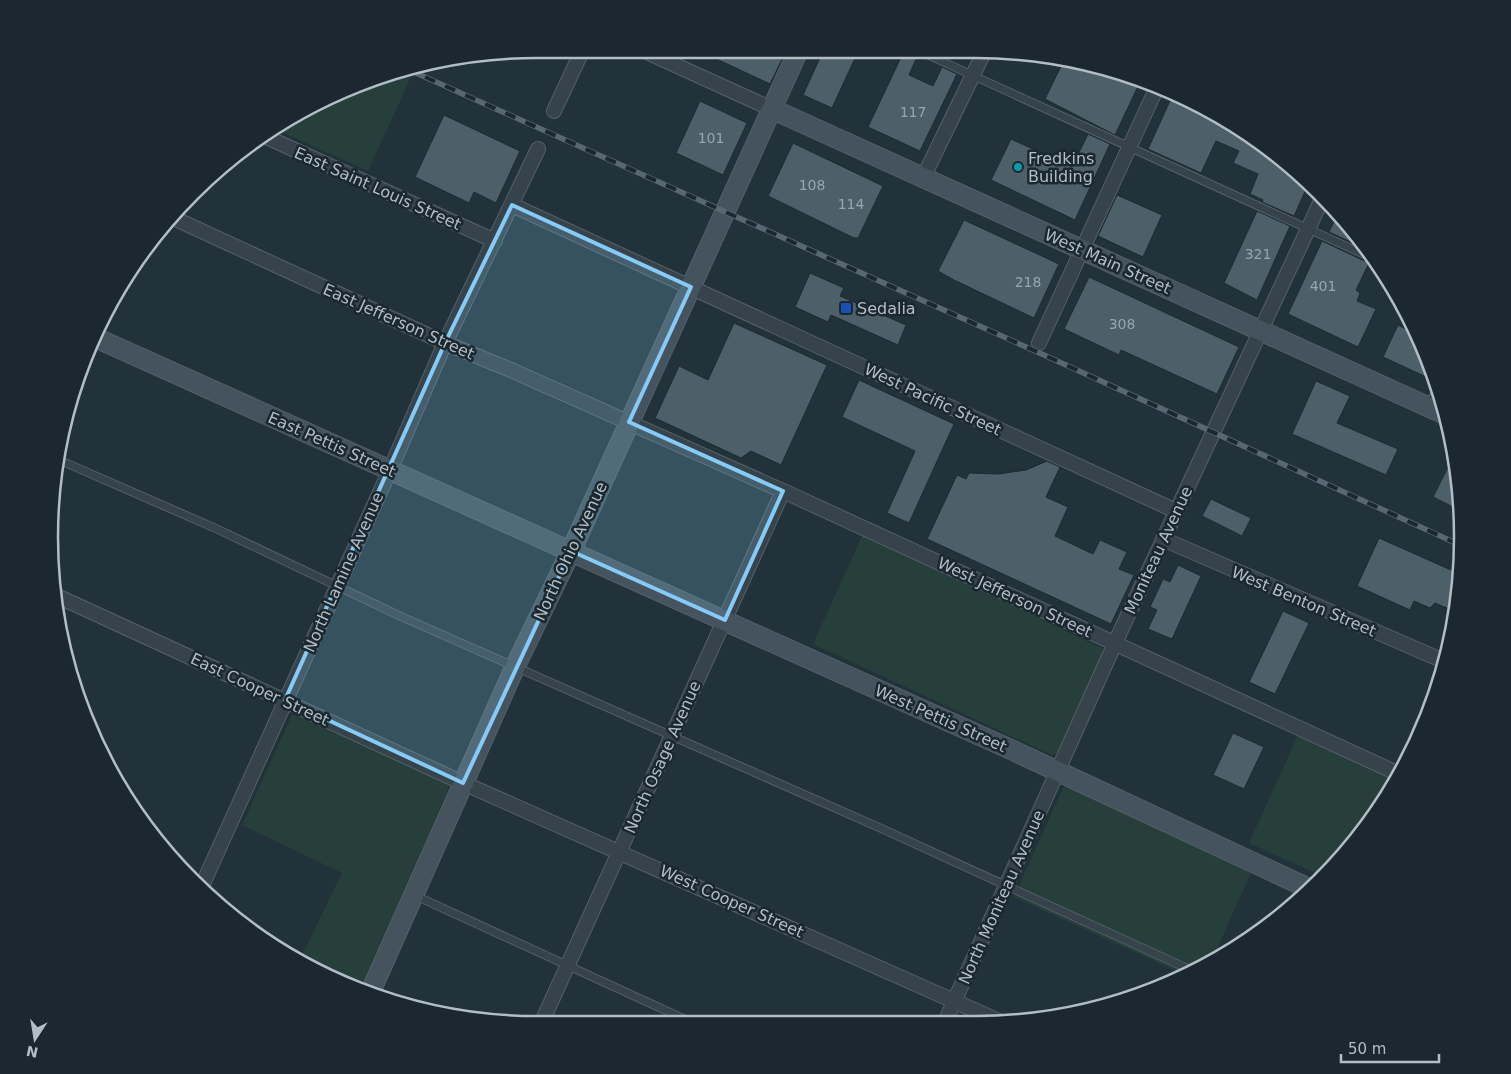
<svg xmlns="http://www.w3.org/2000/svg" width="1511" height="1074" viewBox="0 0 1511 1074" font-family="'DejaVu Sans',sans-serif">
<rect width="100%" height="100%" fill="#22323a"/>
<!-- green -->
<path fill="#273f3b" d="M395 73 410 79 368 171 273 128Z
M863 534 1102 648 1104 661 1062 751 1052 755 813 644Z
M299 714 445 779 449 785 447 793 360 989 321 975 299 961 342 873 242 825 292 715Z
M1300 731 1397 777 1362 834 1322 876 1249 843Z
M1072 783 1253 868 1212 960 1187 976 1014 897 1063 788Z"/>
<!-- building -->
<path fill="#4d5f68" stroke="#1d2a31" d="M695 49H787L770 84Z
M824 49H839L856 56 832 108 803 95Z
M904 51 917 57 909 75 933 86 942 67 957 74 920 151 868 127Z
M1065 58 1141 80 1115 135 1045 99Z
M1174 92 1218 114 1307 187 1294 216 1262 202 1263 200 1250 194 1258 174 1233 163 1239 151 1216 141 1201 173 1148 149Z
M700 101 747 123 723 175 676 153Z
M444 115 520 151 496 203 474 192 469 203 415 177Z
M1088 134 1110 144 1075 220 991 180 1011 139 1072 167Z
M793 143 883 186 858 238H854L768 196Z
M1117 195 1162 215 1143 257 1098 236Z
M1257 211 1290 226 1257 300 1224 283Z
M1338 213 1341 215 1366 249 1329 232Z
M964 220 1059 264 1034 318 954 280 938 271Z
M1322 241 1369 263 1356 290 1360 293 1357 301 1376 309 1358 347 1288 314Z
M810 273 844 288 840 296 906 325 898 345 831 315 828 322 795 307Z
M1089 277 1239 347 1217 394 1121 350 1119 355 1064 329Z
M734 323 827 365 781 465 751 451 741 458 655 418 679 366 708 380Z
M1398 325 1415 334 1437 382 1383 357Z
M859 380 954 424 909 523 887 513 915 451 842 417Z
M1316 381 1350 396 1337 423 1398 449 1386 475 1292 434Z
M1454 455 1458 473 1459 510 1433 497Z
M1047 461 1060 467 1046 497 1068 507 1055 536 1093 554 1100 540 1127 552 1119 569 1134 575 1111 624 927 539 957 475 966 479 969 473 998 474 1026 470Z
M1211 499 1251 518 1242 536 1202 516Z
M1379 538 1460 574 1454 611 1435 603 1430 608 1414 601 1410 610 1357 586Z
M1178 565 1201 576 1172 639 1148 629 1157 610 1150 607 1163 579 1170 582Z
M1283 611 1309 623 1275 694 1249 682Z
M1233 733 1264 747 1244 789 1213 775Z"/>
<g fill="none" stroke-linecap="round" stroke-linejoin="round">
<defs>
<path id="lane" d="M915 49 1372 258
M57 459 217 529 400 616 878 827 1195 972
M414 895 693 1023"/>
<path id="street" d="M640 49 772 109
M554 111 583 49
M262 135 495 241
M923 178 985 50
M512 205 1176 511
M169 216 445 343 511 370 783 491 1399 774
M1039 343 1158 85
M1432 408 1439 392
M1163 539 1446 662
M57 596 463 783 999 1021
M201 888 390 470 445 343 538 149
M945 1022 1115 643 1322 199
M541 1024 783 491"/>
<path id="secondary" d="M772 109 1444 414
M94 337 1012 750 1310 889
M370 993 515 667 571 551 799 49"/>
</defs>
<!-- lane casing -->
<use href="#lane" stroke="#546168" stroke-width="9"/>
<!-- street casing -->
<use href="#street" stroke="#546168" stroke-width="16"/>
<!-- secondary casing -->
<use href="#secondary" stroke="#546168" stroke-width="21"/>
<!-- lane -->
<use href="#lane" stroke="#36434a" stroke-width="7"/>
<!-- street -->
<use href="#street" stroke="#36434a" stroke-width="14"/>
<!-- secondary -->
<use href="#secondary" stroke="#44535d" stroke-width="19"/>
<defs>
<path id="rail" d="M405 68 1044 355 1460 545"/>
</defs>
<!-- rail casing -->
<use href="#rail" stroke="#586872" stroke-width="5.5"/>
<!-- rail -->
<use href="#rail" stroke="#1b282f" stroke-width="4" stroke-dasharray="11" stroke-linecap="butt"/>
</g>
<!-- marked area -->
<path fill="#86cbf7" fill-opacity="0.2" stroke="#86cbf7" stroke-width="4" stroke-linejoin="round" d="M512 205 691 287 629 422 783 491 725 620 571 551 463 783 285 700 445 343Z"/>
<!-- markers -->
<circle fill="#0f9aa8" stroke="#1b282f" stroke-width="2" cx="1018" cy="167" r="5"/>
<rect fill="#1a4fb4" stroke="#1b282f" stroke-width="2" x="840" y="302" width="12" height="12" rx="2.5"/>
<g text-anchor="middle" stroke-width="5" stroke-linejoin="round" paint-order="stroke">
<!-- number labels -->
<g font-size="14" fill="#98a6ae">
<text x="913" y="117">117</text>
<text x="711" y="143">101</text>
<text x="812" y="190">108</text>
<text x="851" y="209">114</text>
<text x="1258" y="259">321</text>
<text x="1028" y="287">218</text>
<text x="1323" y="291">401</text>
<text x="1122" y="329">308</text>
</g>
<!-- poi labels -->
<g font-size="16" fill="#b1bec6" stroke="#1b282f" text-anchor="start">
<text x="1028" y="164">Fredkins<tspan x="1028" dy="18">Building</tspan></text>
<text x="857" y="314">Sedalia</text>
</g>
<!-- street labels -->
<g font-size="16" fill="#b1bec6" stroke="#1b282f">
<text transform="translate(378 188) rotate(24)" y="6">East Saint Louis Street</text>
<text transform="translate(1108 261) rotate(24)" y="6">West Main Street</text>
<text transform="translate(399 321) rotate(24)" y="6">East Jefferson Street</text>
<text transform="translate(933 399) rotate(25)" y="6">West Pacific Street</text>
<text transform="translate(332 444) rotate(24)" y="6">East Pettis Street</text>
<text transform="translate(1158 550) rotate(-65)" y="6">Moniteau Avenue</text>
<text transform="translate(570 551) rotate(-65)" y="6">North Ohio Avenue</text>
<text transform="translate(343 572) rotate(-66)" y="6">North Lamine Avenue</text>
<text transform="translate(1015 597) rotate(25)" y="6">West Jefferson Street</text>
<text transform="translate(1304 601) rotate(23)" y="6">West Benton Street</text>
<text transform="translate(260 689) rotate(25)" y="6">East Cooper Street</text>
<text transform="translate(941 718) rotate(24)" y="6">West Pettis Street</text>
<text transform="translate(662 757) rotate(-66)" y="6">North Osage Avenue</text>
<text transform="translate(1001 897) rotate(-66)" y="6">North Moniteau Avenue</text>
<text transform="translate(732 901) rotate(24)" y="6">West Cooper Street</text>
</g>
</g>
<!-- crop -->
<path d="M0 0H1511V1074H0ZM537 58H975A479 479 0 0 1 1454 537V537A479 479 0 0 1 975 1016H537A479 479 0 0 1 58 537V537A479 479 0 0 1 537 58Z" fill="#1b282f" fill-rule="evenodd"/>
<path fill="none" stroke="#b1bec6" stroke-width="2.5" d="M537 58H975A479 479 0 0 1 1454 537V537A479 479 0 0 1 975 1016H537A479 479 0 0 1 58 537V537A479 479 0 0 1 537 58Z"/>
<!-- north arrow -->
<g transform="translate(35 1039) rotate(192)" stroke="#1b282f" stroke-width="4" paint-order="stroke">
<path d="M0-4L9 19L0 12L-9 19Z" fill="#b1bec6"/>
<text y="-8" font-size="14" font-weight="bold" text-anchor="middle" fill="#b1bec6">N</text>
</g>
<!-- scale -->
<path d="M1341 1054v8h98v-8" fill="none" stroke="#b1bec6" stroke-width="2.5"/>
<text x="1348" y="1054" font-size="15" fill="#b1bec6" stroke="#1b282f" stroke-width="4" paint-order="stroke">50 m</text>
</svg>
